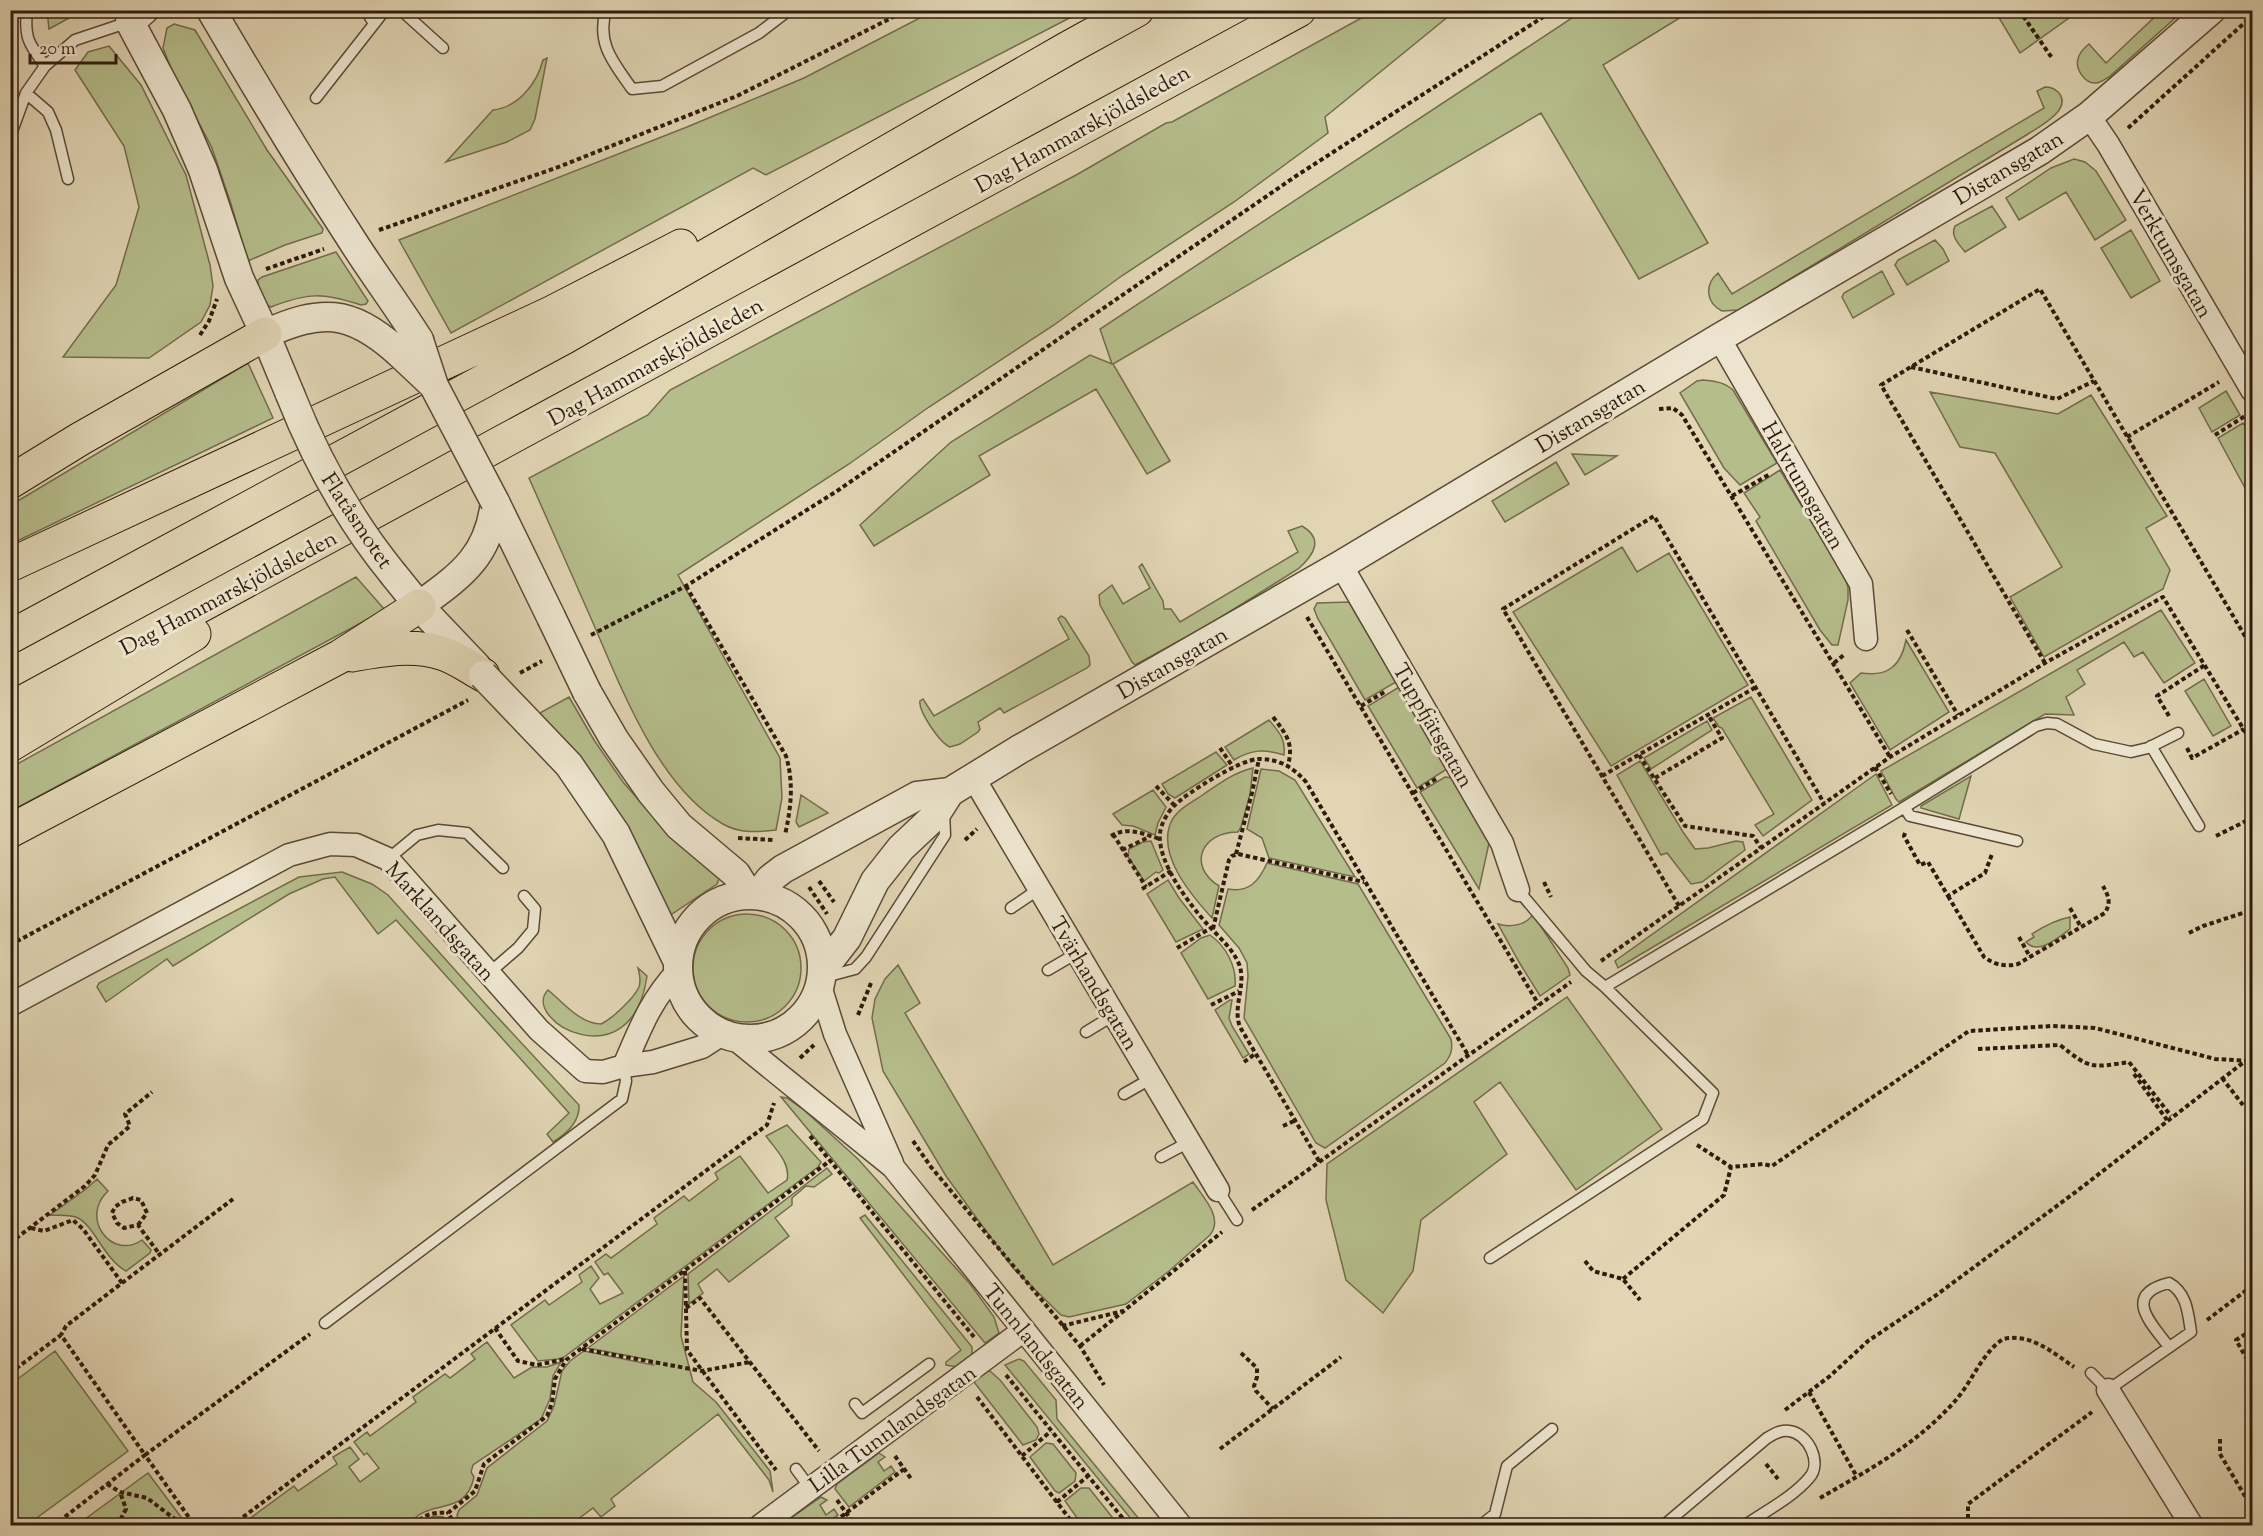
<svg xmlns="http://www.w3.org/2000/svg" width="2263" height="1536" viewBox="0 0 2263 1536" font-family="'Sorts Mill Goudy',serif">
<rect width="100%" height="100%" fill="#e1d5b4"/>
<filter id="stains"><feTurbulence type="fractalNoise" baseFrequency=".00333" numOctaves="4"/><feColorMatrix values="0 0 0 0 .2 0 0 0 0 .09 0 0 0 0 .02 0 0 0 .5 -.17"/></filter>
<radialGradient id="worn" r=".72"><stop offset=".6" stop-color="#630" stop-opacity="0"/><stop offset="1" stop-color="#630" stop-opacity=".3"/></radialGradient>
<!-- green -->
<path fill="#b5bd8b" stroke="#726c4c" stroke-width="1.5" d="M47 10H82V11L49 29Z
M935 10 1083 11 766 175 753 168 451 333 399 240 687 127 804 78Z
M1584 10 1691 11 1603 65 1708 243 1639 279 1541 113 1113 364 1170 461 1147 474 1096 389 979 456 990 475 874 546 860 525 951 442 1090 355 1112 364 1100 329Z
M2074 10 2076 13 2020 53 1995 11Z
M1374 11H1455L1325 117 1328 133 1234 202 1123 275 1054 325 929 407 849 464 678 575 780 758 782 798 776 830C758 832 740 834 723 824 657 787 619 682 590 616 570 570 549 524 529 478L648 415 670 390 1078 174 1166 123 1172 122Z
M2161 11H2183L2109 77C2105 79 2100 83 2096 83 2085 84 2075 69 2078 59 2079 53 2084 48 2089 44L2106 63Z
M174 24 195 30 267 150 323 229 322 233 285 245 248 261 231 204 212 148 172 71 163 48 167 28Z
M109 46 141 85 186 175 210 265 213 286 210 305 201 322 149 358 63 357 116 285 139 207 124 146 75 70 88 52Z
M547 58 535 119 530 130 507 142 446 162 493 110C519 107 537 83 543 60Z
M2045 87C2050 87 2054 88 2058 92 2074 109 2039 127 2028 134L1739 310 1722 311C1706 303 1704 285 1718 273L1732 294 2044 108 2037 91Z
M2074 159 2085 162 2096 171 2126 220 2095 240 2066 192 2019 220 2006 198 2051 168Z
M1992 206 2006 227 1965 252C1959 244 1950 236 1955 226Z
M2131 230 2160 281 2131 298 2101 248Z
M1935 240 1943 249 1949 261 1907 285 1895 265 1898 260Z
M336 252 368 301 366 304 361 305C323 293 309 292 271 307L266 305 258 286V280L262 277Z
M1882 271 1894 294 1853 318 1842 297 1844 293Z
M248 363 273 418 11 544V505Z
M1703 380C1714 381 1724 382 1733 390L1777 463 1740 485 1724 468 1680 393 1697 381Z
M2226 391 2240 415 2212 432 2199 408Z
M1930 392 2058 414 2091 395 2167 516 2146 528 2170 570 2163 589 2044 657 2010 597 2062 567 1995 453 1960 447Z
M2243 423 2252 434V483L2245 488 2218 438Z
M1572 454 1617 456 1585 475Z
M1556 462 1569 484 1505 522 1492 501Z
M1780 470 1845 578 1848 587V600L1838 645H1832L1820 630 1756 521 1760 517 1744 493Z
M1302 526C1325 539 1313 556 1298 569L1210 624 1135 665 1132 662 1100 605 1099 595 1112 585 1123 604 1150 588 1139 567 1142 564 1163 601 1164 609H1171L1180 622 1298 552 1288 531Z
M1622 547 1637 572 1669 553 1748 685 1611 766 1513 612Z
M356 577 385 610 383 611 11 811 10 768Z
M1349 602 1396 682 1365 700 1318 619 1314 609 1317 603Z
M2161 610 2195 663 2164 683 2143 652 2134 657 2124 642 2077 670 2085 684 2066 697 2074 715 2045 714 1899 802 1896 799 1881 771Z
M1061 616 1065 618 1089 656 1090 665 1087 668 1004 713 1000 708 978 722 980 729 978 732 960 744 950 747C940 743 918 711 920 701L923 699 934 716 1069 639 1058 619Z
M1906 640 1949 712 1890 750 1850 683 1861 673C1888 677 1901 666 1906 640Z
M2204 679 2231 726 2213 736 2185 691Z
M1399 687 1447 769 1417 788 1368 706Z
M569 697 594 740 623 782 657 821 719 879 717 884 672 914H669L538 714Z
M1751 697 1812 800 1763 836 1755 825 1774 814 1722 728 1719 727 1713 718Z
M1269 720C1279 732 1286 739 1284 755 1264 749 1252 749 1234 760L1225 747Z
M1707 721 1712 730 1651 769 1644 758Z
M1216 752 1227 765 1175 798 1168 794 1162 784Z
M1640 761 1683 832 1695 849 1708 848 1736 841 1743 842 1745 850 1702 882 1691 884 1667 853 1661 855 1617 775Z
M1253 768 1250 794 1241 827 1238 832C1201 832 1187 866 1219 886L1212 918C1191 895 1155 853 1172 820 1179 808 1194 801 1204 794 1220 783 1235 772 1253 768Z
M1261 769 1279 771 1295 780 1355 877 1269 858 1262 838 1247 829Z
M1876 774 1892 805 1621 966 1618 968 1615 961Z
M1971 776 1959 819 1921 808V806Z
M1445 777 1453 778 1489 843 1479 889 1420 792Z
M1153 790 1166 807 1158 823 1155 835 1133 826 1122 825 1113 814Z
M801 795 828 813 799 827 796 822Z
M1151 841 1163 870 1159 873 1156 872 1144 881 1128 857 1129 849 1143 842Z
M1267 863 1358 884 1451 1039C1453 1050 1451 1055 1445 1063L1325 1148 1316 1143 1244 1018 1248 976 1247 963 1239 948 1219 925 1228 889C1249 893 1259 881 1267 863Z
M342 872 372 884 388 895 489 1008 579 1105C580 1122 566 1134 553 1142L547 1134 569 1113 396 920 378 934 335 877 323 879 289 894 173 966 167 959 106 1002 97 987 99 983 299 877Z
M1168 880 1179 898 1203 929 1176 942 1147 894Z
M693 968a54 54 0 1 1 108 0a54 54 0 1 1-108 0Z
M1533 914 1568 968 1570 975 1540 996 1519 962 1498 924C1510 928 1527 925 1533 914Z
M2070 917V929C2059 937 2038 956 2026 942L2034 937 2032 934C2044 926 2056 920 2070 917Z
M1210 935C1226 946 1237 967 1235 986L1208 999 1181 953 1201 938Z
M898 965 920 1003 905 1013 1053 1265 1193 1182C1203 1197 1224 1218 1210 1235L1169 1271 1126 1304 1069 1317 1061 1315 1013 1268 946 1176 883 1071 872 1018 875 999 885 979Z
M638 968 647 976C632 1083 519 1020 548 990 563 1002 580 1024 601 1024 612 1019 634 998 639 987 641 981 640 975 638 968Z
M1567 997 1662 1129 1576 1190 1500 1082 1474 1102 1507 1154 1421 1220 1413 1271 1383 1313 1346 1280 1326 1200 1327 1164Z
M1230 1000H1232L1229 1018 1232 1026 1249 1054 1243 1058 1215 1010Z
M781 1097 787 1098 804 1110 858 1159 971 1285 994 1317 999 1333 985 1343Z
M787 1125 821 1162 818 1167 564 1357 558 1359 538 1361 511 1325 545 1300 549 1305 582 1282 579 1275 591 1266 599 1278 590 1289 600 1304 623 1293 608 1273 604 1275 595 1262 606 1254 611 1258 657 1224 654 1218 684 1196 689 1201 718 1179 715 1173 740 1156 768 1193 787 1180C791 1163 775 1149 766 1136Z
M827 1168 832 1174 814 1187 806 1186 792 1198V1205L775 1218 789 1236 729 1282 717 1269 698 1284 703 1293 689 1304 688 1274Z
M97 1179 108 1191C79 1218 112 1261 142 1240L151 1250 150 1253 126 1271C104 1259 95 1227 78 1218 70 1214 58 1216 50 1215L86 1189Z
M865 1215 972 1347V1355L957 1367 946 1365V1362L961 1350 860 1218Z
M684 1276 681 1336 693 1382 716 1402 770 1471 773 1492 769 1480 718 1414 611 1499 615 1506 601 1517 593 1508 570 1525H460L457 1515 459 1510 477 1495 487 1468 547 1421 554 1406 562 1371 570 1361 584 1351 653 1365 650 1360 588 1348Z
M487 1342 514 1378 532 1367H547L561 1362 553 1376 550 1399 541 1419 473 1465 471 1472 474 1477C465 1519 429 1496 409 1525H241L294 1486 298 1491 337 1464 333 1457 350 1447 359 1459 349 1467 360 1482 379 1468 367 1453 364 1455 354 1442 367 1432 370 1436 416 1402 413 1397 445 1374 450 1378 475 1359 471 1354Z
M55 1351 128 1451 27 1525H11V1384Z
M1019 1359 1024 1361 1056 1400 1057 1419 1144 1525H1136L1005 1365Z
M990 1371 1000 1380 1037 1427 1039 1434 1036 1440 1023 1445 974 1382 985 1372Z
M1046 1443 1053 1444 1076 1473 1075 1481 1059 1493 1055 1491 1030 1457Z
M879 1453 885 1457 878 1462 884 1471 891 1466 895 1472 849 1507 835 1489 837 1484Z
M148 1473 187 1525H77Z
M1081 1488H1089L1116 1522V1525H1082L1065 1501Z
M821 1497 827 1500 820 1505 826 1515 834 1509 838 1515 823 1525H781Z
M434 1516 443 1517 452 1525H417Z"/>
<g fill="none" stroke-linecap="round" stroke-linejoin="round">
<defs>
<path id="service" d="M27 10C24 38 29 44 45 66
M401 10 443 48
M606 10C596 44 614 63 632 89L662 86 759 33 789 10
M374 24 385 10
M26 93 48 112 56 130 68 179
M316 98 374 24 366 10
M10 137 26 93 45 66 75 40 129 22
M2151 746 2199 826
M1905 808 1910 816 2017 841
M388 859 417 835 438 830 467 833 503 868
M1518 890 1586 971 1605 987 1900 810 2036 726 2047 723 2057 724 2094 744 2131 752 2148 748 2178 733
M1011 908 1039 889
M1048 970 1077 953
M488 974 518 948 533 930 535 909 524 896
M825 977 855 969 866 957 945 835 944 812
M1086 1032 1114 1015
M1124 1094 1152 1078
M1161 1157 1189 1142
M1218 1190 1237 1220
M1490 1258 1703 1119 1713 1093 1605 987
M325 1323 622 1099 626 1081 624 1066
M2091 1373 2108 1390 2191 1332C2188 1313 2187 1293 2169 1283 2121 1295 2152 1324 2169 1347
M855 1404 862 1413 929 1364
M796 1469 810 1488
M1480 1526 1495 1514 1507 1466 1552 1429
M1663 1526 1767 1438C1774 1434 1780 1430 1789 1431 1808 1433 1823 1463 1809 1478 1792 1498 1765 1511 1744 1526"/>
<path id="minor" d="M2089 116 2108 144 2252 390
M1719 338 1861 584 1866 639
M1341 565 1502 843 1518 890
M973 777 1218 1190
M820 986 835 1034 892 1163
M10 1005 289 855 330 844 356 845 388 859 539 1030 585 1071 603 1072 624 1066 653 1062 702 1047 722 1034
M734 1038 893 1167 1181 1526
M624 1066C640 1029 650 1001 678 971
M2108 1390 2192 1526
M760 1526 1024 1330"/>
<path id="tertiary" d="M144 10 130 22 177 110 203 170 239 278 265 334 290 394
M211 10C256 87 302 163 350 237 372 272 397 305 419 340
M265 334C321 309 349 309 396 350
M495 502 551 617
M394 575 419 606 477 667
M419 606C460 576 489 557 495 502
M587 692 614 739 651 792 679 826 736 874 749 895
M527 721 569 765 616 834 678 962
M678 967a72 72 0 1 1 144 0a72 72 0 1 1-144 0Z
M758 895 770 879 783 869 917 796 950 792
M823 969 847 938 875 881 901 848 934 817 950 792 1020 749 1341 565 1719 338 2039 151 2089 116 2211 10"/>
<path id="primary" d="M10 482 80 439 265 334
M10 565 553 312 681 246
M10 637 565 337 1068 48 1137 10
M352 655C381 650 412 644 441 653 455 657 469 667 483 675
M10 709 1299 10
M10 745 194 634
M10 831 341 656 419 606"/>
</defs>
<!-- service casing -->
<use href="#service" stroke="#5b4936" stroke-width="13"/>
<!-- minor casing -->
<use href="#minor" stroke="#5b4936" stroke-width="25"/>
<!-- tertiary casing -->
<use href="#tertiary" stroke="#5b4936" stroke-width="31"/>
<!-- primary casing -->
<use href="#primary" stroke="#2e1a0c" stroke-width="35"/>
<!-- path -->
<path stroke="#2e1a0c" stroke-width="4" stroke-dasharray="4.5 3" stroke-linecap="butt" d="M2019 10 2052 58
M2128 128 2252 16
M379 230 561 166 737 96 907 10
M266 269 324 249
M200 335 209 321 217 299
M1911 367 2057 399 2094 381
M1659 409 1673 408 1682 415 1890 757
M2215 435 2245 416
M2127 437 2219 382
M2248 490 2252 487
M1732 496 1770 474
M686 586 786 756C794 783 791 808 785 835
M1307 617 1539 1005
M1907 630 1958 715
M591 635 686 586 837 491 1296 176 1554 10
M1834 663 1845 654
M2045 663 1881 385 2040 289 2252 648
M520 673 542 661
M1361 706 1386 691
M2169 716 2157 696 2205 665
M1273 717C1286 734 1294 743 1288 765
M1220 748 1233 767
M2187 748 2192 758 2244 729
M1639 755 1685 826 1753 836 1761 848
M1875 767 1891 794
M1602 776 1756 687
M1655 778 1722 738 1708 715
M1156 786 1174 805
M1413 793 1436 779
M1905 833 1904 836 1920 865 1928 862 1948 896 1985 873 1992 854
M1113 834 1146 887
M1111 836C1128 826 1143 834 1160 839
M2216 836 2252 818
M738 838 773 840
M965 840 977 829
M1122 850 1149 837
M1236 854 1252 793 1259 759
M819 881 834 902
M1544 882 1551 897
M809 887 827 914
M1142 889 1171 871
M1948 896 1984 957C1995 965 2005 967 2018 964L2105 913C2111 902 2109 897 2103 886
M1679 906 1503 609 1654 516 1824 803
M2070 908 2081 927
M1213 929 1229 860 1232 856 1238 854 1364 882
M2189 933 2203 926 2252 910
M2019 937 2030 957
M10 945 468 700
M1177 948 1211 928
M1601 961 1890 757 2045 663 2163 597 2252 743
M1211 1005 1239 991
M858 1015 871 983
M1978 1049 2060 1045C2090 1069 2091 1068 2129 1062L2171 1116
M800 1058 814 1045
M1244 1062 1255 1054
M2134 1074 2167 1120
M2222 1078 2243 1105
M1283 1126 1294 1121
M810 1136 974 1337
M913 1141 931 1167 1080 1346 1104 1385
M1697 1145 1731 1167 1763 1164 1772 1166 1969 1031 2052 1026 2095 1028 2215 1059 2252 1061
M1319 1161 1240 1027C1232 1006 1247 985 1239 964 1232 948 1219 937 1208 925 1189 904 1157 862 1160 833 1161 824 1168 811 1175 805 1188 792 1241 759 1259 759 1279 759 1293 767 1306 782L1468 1055
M1252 1210 1571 982
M138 1225 147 1213 141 1200 133 1198 122 1202 115 1207 112 1213 117 1223 124 1228 138 1225 160 1255
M10 1228 18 1238
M31 1228 44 1231 73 1220 83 1229 122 1283 66 1326 61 1335
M10 1243 85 1186 95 1175 108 1145 130 1126 125 1114 152 1092
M1585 1261 1593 1271 1623 1279 1640 1300
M685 1271 687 1350 776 1470
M1623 1279 1724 1195 1731 1167
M122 1283 233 1199
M686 1308 700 1298 819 1451
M2207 1320 2252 1286
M1062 1326 1123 1311
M495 1328 518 1361 537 1365 566 1359
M2252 1330 2236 1340 2252 1368
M1080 1346 1222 1232
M582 1349 702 1371 750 1362
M1241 1353 1257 1368V1377L1254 1386 1256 1391 1273 1409
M10 1373 61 1335 145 1455 310 1334
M1006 1375 1129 1526
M1809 1392 1857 1477
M977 1397 1075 1526
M1785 1410 1830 1376 1868 1341 1935 1296 2077 1191 2244 1062
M2220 1439V1454L2252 1508
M1220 1449 1341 1357
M895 1456 912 1480
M1022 1456 1051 1431
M1766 1464 1778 1479
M107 1484 120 1492 147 1498 184 1526
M1820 1498C1869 1470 1917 1444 1955 1401 1972 1382 1982 1353 2003 1339 2031 1333 2052 1352 2074 1367
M837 1500 854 1524
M1057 1502 1088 1476
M53 1526 145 1455 195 1526
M117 1526 126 1509 120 1492
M231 1526 767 1125 774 1103
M414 1526C424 1514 433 1512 448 1513
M456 1526 448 1513 475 1491 484 1464 547 1416 552 1403 555 1379 566 1360 831 1160
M829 1526 904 1469
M1968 1526V1504L2092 1412"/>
<!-- service -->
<use href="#service" stroke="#ece4ce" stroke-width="10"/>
<!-- minor -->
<use href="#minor" stroke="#ece4ce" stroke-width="22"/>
<!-- tertiary -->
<use href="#tertiary" stroke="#ece4ce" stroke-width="28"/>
<!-- primary -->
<use href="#primary" stroke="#e1d5b4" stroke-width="33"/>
<defs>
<path id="tertiary-bridge" d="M419 340 434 386 495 502
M396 350 430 382
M290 394C316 460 349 520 394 575
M551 617 587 692
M483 675 527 721"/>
</defs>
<!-- tertiary-bridge casing -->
<use href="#tertiary-bridge" stroke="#5b4936" stroke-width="31" stroke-linecap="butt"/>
<!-- tertiary-bridge -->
<use href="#tertiary-bridge" stroke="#ece4ce" stroke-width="28"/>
</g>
<g text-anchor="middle" stroke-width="6" stroke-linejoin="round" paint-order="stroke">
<!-- street labels -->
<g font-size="22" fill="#2e1a0c" stroke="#ece4ce">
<text transform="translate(1082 128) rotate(-29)" y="8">Dag Hammarskjöldsleden</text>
<text transform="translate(2008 167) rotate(-31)" y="8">Distansgatan</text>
<text transform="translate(2172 253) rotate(60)" y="8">Verktumsgatan</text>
<text transform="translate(655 361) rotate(-29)" y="8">Dag Hammarskjöldsleden</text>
<text transform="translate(1590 415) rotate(-31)" y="8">Distansgatan</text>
<text transform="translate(1804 485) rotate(60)" y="8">Halvtumsgatan</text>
<text transform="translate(358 520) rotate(56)" y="8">Flatåsmotet</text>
<text transform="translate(228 592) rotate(-28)" y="8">Dag Hammarskjöldsleden</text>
<text transform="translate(1172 662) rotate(-30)" y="8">Distansgatan</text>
<text transform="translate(1434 725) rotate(60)" y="8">Tuppfjätsgatan</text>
<text transform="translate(441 921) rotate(48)" y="8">Marklandsgatan</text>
<text transform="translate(1095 983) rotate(59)" y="8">Tvärhandsgatan</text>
<text transform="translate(1037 1346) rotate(51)" y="8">Tunnlandsgatan</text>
<text transform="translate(892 1428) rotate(-36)" y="8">Lilla Tunnlandsgatan</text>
</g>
</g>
<!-- margin -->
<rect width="2263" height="1536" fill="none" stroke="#e1d5b4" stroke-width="36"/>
<rect x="12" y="12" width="2239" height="1512" fill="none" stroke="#2e1a0c" stroke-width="3"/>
<rect x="18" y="18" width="2227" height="1500" fill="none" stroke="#2e1a0c" stroke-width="1.5"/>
<!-- scale -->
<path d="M30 54v9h86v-9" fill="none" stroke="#2e1a0c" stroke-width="3"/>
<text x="39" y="54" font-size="18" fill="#2e1a0c" stroke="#ece4ce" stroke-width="4.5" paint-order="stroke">20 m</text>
<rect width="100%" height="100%" filter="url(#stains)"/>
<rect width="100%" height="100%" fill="url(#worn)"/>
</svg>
